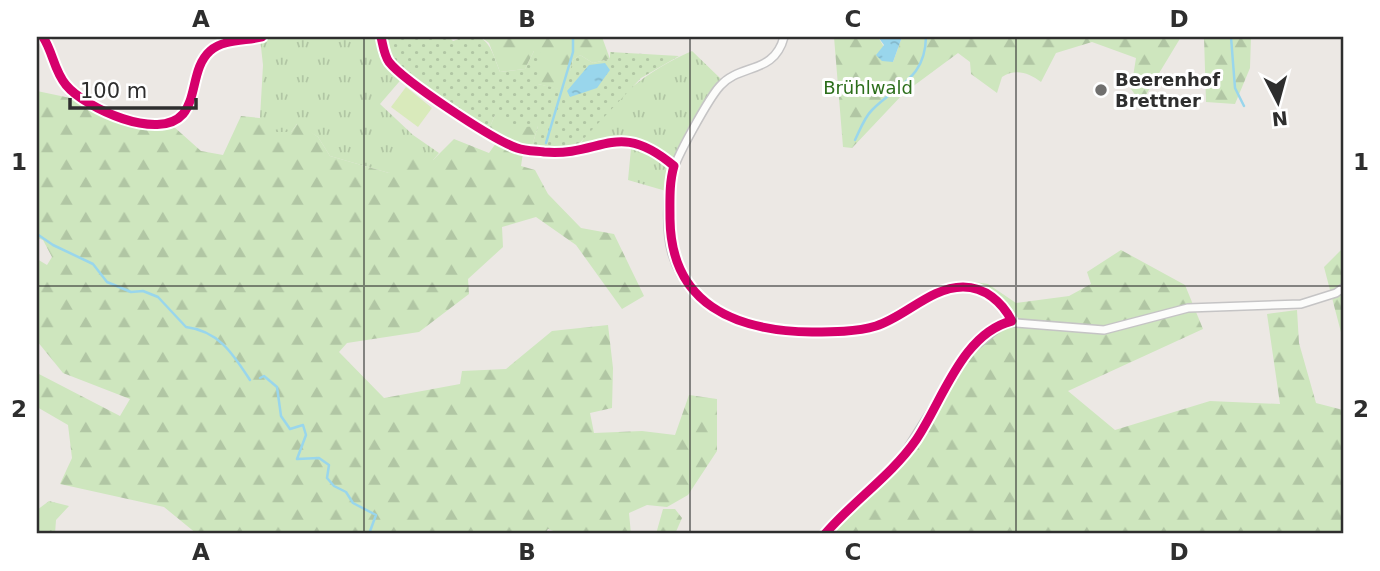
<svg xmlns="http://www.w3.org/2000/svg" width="1380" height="571" viewBox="0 0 1380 571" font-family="'DejaVu Sans',sans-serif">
<defs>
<pattern id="grass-tufts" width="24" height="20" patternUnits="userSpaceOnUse" patternTransform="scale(1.75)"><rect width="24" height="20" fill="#cee6be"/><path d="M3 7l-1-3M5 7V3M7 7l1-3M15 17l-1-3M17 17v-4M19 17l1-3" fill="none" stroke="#b1c6a4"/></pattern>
<pattern id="forest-firs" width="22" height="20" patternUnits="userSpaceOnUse" patternTransform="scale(1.75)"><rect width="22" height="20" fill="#cee6be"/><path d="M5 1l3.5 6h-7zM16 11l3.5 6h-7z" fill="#b1c6a4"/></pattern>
<pattern id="garden-dots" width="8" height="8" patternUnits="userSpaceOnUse" patternTransform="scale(1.75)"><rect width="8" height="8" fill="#cee6be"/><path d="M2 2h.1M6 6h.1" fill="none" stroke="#b1c6a4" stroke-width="1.8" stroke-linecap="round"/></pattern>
<pattern id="water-ripples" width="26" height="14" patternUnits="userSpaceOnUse" patternTransform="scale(1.75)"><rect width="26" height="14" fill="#99d6ec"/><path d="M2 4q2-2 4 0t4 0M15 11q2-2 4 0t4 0" fill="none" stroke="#84b8cb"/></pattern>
</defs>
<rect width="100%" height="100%" fill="#ece8e4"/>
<!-- grass -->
<path fill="url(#grass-tufts)" d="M381 37 405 75 380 104 413 135 439 153 433 160 389 173 330 156 318 137 297 124 291 132H273L260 118 263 65 260 38Z
M692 51 721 79C700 102 667 160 666 191L628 180 632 138 581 143C604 104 651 68 692 51Z
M49 501 69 506 56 520 55 534H37V510Z"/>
<!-- forest -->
<path fill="url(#forest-firs)" d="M481 37H602L610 59 593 63 580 55 573 60 566 91 538 84 534 51 525 69 500 72 489 43Z
M834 37H878L893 62 902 37H1181L1141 103 1131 89 1136 58 1092 42 1056 53 1041 82C1029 73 1016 68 1002 77L997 93 971 74 970 62 958 53 904 93 852 148 843 147Z
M1204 37H1251L1250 68 1235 104 1206 102Z
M37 91 75 99 92 112 122 124 173 126 201 151 223 155 241 116 269 119 274 132H291L298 123 318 137 330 156 389 173 404 155 433 160 454 139 489 153 501 136 489 129 495 115 538 126 532 146 523 153 521 166 535 170 548 194 581 228 614 234 644 296 622 309 576 245 536 217 502 227 503 247 468 279 469 294 419 332 347 343 339 352 384 398 460 384 462 371 506 369 552 331 608 325 613 368 612 408 590 413 594 433 642 431 675 435 689 395 717 399V451L688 495 667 507 647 505 629 513 631 534H601L600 531C584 537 564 536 548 529L545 534H197L164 507 60 484 72 458 68 425 37 407V373L120 416 130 399 63 373 37 341V259L47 265 52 257 43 240 37 238Z
M1343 248V340L1324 267Z
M1121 250 1185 285 1203 329 1068 391 1115 430 1210 401 1280 404 1267 314 1297 310 1299 343 1316 403 1343 410V534H818L855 497 866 500 897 471 922 438 968 361 991 336 1018 318 983 295 969 292V281L988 284 1016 303 1069 296 1091 284 1087 272Z
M663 509H675L682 518 675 534H656Z"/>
<!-- garden -->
<path fill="url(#garden-dots)" d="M381 37H449L453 41C486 27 490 45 500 72L525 69 534 51 541 49 538 84 565 90 573 60 580 55 593 63 610 59V52L679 56 641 78 573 150 538 151 532 146 538 126 512 128 495 115 489 129 501 136 499 139 488 133 390 64Z"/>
<!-- pitch -->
<path fill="#d9eabb" d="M406 87 432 108 418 127 391 107Z"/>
<!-- water -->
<path fill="url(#water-ripples)" d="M878 37H902L893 62 882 61 876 55 884 45Z
M605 63 610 70 597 88 570 97 567 91 589 65Z"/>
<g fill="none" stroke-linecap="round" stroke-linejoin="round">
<!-- stream -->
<path stroke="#99d6ec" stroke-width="2.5" d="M1231 37 1235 88 1244 106
M855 140C860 130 864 118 872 110 898 84 925 79 926 37
M546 143 573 52V37
M37 234 53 245 93 264 107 282 131 292 143 291 158 297 186 327C219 331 233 354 250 380
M260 378 264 376 277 387 281 416 290 429 303 425 306 435 297 459 319 458 329 465 327 478 334 486 346 492 353 503 376 515 369 534"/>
<defs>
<path id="minor" d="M43 37C53 52 54 71 66 85 85 108 159 142 183 114 197 97 192 67 210 51 223 39 246 41 262 37
M381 37C383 45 384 55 389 62 404 81 493 140 517 148 525 151 536 151 544 152 602 157 617 118 674 166
M784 37C774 75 740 63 720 86 709 98 675 159 672 174 667 196 666 231 672 253 693 323 772 336 835 331 848 330 864 330 877 326 905 316 932 287 963 287 986 287 1002 302 1012 321
M825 534 901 459 969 351 1005 322 1104 330 1188 308 1301 304 1336 293 1343 288"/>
</defs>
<!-- minor casing -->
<use href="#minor" stroke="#c5c4c5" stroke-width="10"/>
<!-- minor -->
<use href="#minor" stroke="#fcfcfb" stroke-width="7"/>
<defs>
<path id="cycleway" d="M43 37C53 52 54 71 66 85 85 108 159 142 183 114 197 97 192 67 210 51 223 39 246 41 262 37
M381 37C383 45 384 55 389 62 404 81 493 140 517 148 525 151 536 151 544 152 602 157 617 118 674 166 669 183 670 201 670 219 671 305 736 331 812 332 832 332 856 332 876 326 905 317 931 287 963 287 985 287 1002 302 1012 321 962 333 942 402 916 440 891 476 853 501 825 534"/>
</defs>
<!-- cycleway casing -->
<use href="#cycleway" stroke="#fff" stroke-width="13"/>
<!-- cycleway -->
<use href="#cycleway" stroke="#d6006c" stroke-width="9"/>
</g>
<!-- grid -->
<path fill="none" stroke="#2e2e2e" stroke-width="2" stroke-opacity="0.55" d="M364 37V534M690 37V534M1016 37V534M37 286H1343"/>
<!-- markers -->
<circle fill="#706f6e" stroke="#fff" stroke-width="2.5" cx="1101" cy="90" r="7"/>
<g text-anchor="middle" stroke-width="6" stroke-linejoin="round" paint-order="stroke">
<!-- poi labels -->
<g font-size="18" font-weight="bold" fill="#2e2e2e" stroke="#fff" text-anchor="start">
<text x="1115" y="86">Beerenhof<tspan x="1115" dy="21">Brettner</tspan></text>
</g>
<!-- park labels -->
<g font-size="18" fill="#2c6e1b" stroke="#fff">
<text x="868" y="94">Brühlwald</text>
</g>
</g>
<!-- border -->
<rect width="1380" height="571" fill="none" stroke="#ffffff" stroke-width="77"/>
<!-- north arrow -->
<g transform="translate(1278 102) rotate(174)" stroke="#ffffff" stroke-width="5" paint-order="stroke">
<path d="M0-5L12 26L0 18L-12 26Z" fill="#2e2e2e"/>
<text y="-10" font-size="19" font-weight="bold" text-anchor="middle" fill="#2e2e2e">N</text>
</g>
<!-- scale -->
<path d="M70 98v10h126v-10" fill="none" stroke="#2e2e2e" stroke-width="3.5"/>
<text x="80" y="98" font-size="21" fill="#2e2e2e" stroke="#ffffff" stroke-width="5" paint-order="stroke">100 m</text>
<rect x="38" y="38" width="1304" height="494" fill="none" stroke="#2e2e2e" stroke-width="2.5"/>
<g font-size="23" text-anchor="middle" font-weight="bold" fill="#2e2e2e">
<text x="201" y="27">A</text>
<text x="527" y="27">B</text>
<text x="853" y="27">C</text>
<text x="1179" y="27">D</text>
<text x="19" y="170">1</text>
<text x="1361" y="170">1</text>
<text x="19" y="417">2</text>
<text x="1361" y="417">2</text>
<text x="201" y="560">A</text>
<text x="527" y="560">B</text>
<text x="853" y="560">C</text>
<text x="1179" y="560">D</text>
</g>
</svg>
